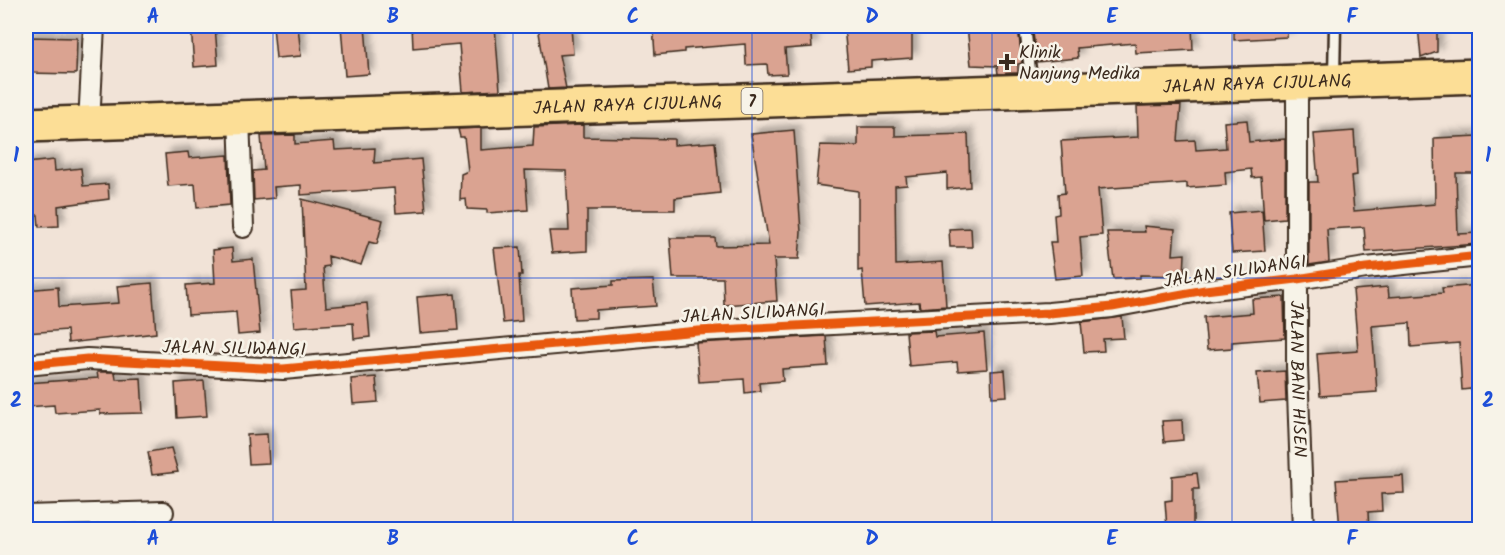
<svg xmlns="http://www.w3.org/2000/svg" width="1505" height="555" viewBox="0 0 1505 555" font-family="Kalam,sans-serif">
<defs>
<filter id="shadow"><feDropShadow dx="5.5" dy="-5.5" stdDeviation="3" flood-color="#0004"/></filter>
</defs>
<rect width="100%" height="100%" fill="#f1e3d7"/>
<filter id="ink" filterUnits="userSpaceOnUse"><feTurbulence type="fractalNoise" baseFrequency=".0167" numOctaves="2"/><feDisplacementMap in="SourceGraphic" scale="12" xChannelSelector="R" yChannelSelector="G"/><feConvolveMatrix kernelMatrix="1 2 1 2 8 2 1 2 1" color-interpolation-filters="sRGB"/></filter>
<g filter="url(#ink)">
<!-- building -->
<path fill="#daa391" stroke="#3b2a1e" stroke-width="1.5" filter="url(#shadow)" d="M191 26H215L218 65 194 67Z
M273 26H298L301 56 276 58Z
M341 26H365L369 74 345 76Z
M412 26H495L500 90 463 92 459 44 413 48Z
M538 26H571L573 54 559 55 566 88 548 89Z
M653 26H682V29L726 26H810L812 47 785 49 787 74 768 75 767 64 746 65 745 44 684 49V52L655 55Z
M844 26H912V58L871 61V67L848 69Z
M967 26H1018L1022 63 1018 64V73L998 74 997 66 971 65Z
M1032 26H1192L1193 50 1136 53 1135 43 1077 48 1078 58 1037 62Z
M1234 26H1287V37L1234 40Z
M1418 26H1437V52L1421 58Z
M27 37 77 38 76 74 27 73Z
M1181 105 1178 141 1195 140 1196 150 1226 148 1224 122 1247 120 1249 142 1285 139V218L1264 220 1261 177 1252 178 1251 169 1225 172 1226 185 1187 188V183L1098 189 1102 235 1080 237 1083 276 1055 279 1050 242H1056L1054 215 1059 214 1058 194 1065 193 1061 141 1138 137 1137 106Z
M583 125V137L674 139V145L715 142 720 193 675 198V210H587V251L552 253 549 231H569L566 171 525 170 528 210 487 213V210L467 209 466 199 460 200 461 174 468 171 464 137H460L458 129 481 128V150L533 146 534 127Z
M858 127H895V136L968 134 970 187 947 189V173L906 177 907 185 895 186 896 265 943 262 946 306 920 308 919 302 865 306 862 270 858 271V191L816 185 820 145 858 146Z
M794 130 801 232 799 259H774L777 301 724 305 723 278H673L670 238H715L716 246 769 245 751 134Z
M1354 131 1357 175 1351 176 1354 211 1435 204 1434 138 1479 136V173H1456L1458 234 1479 233V244L1366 252 1364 227 1327 229 1329 262 1309 265V182H1318L1314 134Z
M295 135V144L334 141 335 150 375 148 374 163 421 159 426 211 396 213 394 188 301 195V185L274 187 275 198 254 200 253 171 264 170 261 136Z
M188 152 189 158 228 155 230 205 197 208 195 184 168 186 165 154Z
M54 160 55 171 81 168 83 186 108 184 109 199 58 206 59 226 39 227 38 215 26 216V163Z
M302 199 383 220 377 244 369 242 361 265 328 256 329 266 323 267 326 307 367 303 370 337 354 339 353 323 294 327 291 291 306 290Z
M1262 210 1265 251 1232 253 1229 213Z
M1144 226 1175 229 1173 255 1185 254 1184 276 1140 275V278L1113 279 1107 232H1145Z
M971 228 972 247H950L949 229Z
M520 247 522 275H519L522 321 503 323 494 248Z
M232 248 233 261 253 259 260 333 238 335 236 312 188 315 186 285 215 283 213 250Z
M653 280 656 306 596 310V318L574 319 572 288 613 285V281Z
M152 283 156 333 68 343 67 330 26 333V290L58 287 59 307 119 303 117 286Z
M1479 285V388L1462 390 1459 343 1411 347 1410 323 1372 326 1377 392 1320 396 1317 354 1358 351 1353 290 1388 287 1389 297 1443 293 1442 288Z
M455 294 458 330 420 333 417 297Z
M1284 297 1285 338 1232 342V348L1207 350 1204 317 1253 313 1252 299Z
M1122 317 1124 338 1103 339 1104 351 1084 352 1081 322Z
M934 331 935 337 984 333 987 369 958 371 957 362 909 366 906 332Z
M826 336 828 366 782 369 783 381 759 383 760 391 745 393 744 379 699 382 696 343Z
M1005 370 1007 396 992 397 991 371Z
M1285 371 1286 401 1260 403 1257 373Z
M97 372H115L116 379 141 378 143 413 100 414V410L55 413 54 405 26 407V383L98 378Z
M376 377 378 402 353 404 351 379Z
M204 381 207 416 177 418 175 383Z
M1182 420 1183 440 1164 442 1162 421Z
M267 434 269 463 249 464 247 435Z
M171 448 178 472 152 475 148 452Z
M1197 473 1199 489H1193V527L1167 529 1165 501 1172 500V476Z
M1403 476 1404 493 1381 494 1382 511 1368 512 1369 530H1340L1336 480Z"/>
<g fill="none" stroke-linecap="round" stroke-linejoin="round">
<defs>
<path id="service" d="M1025 26 1032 88
M1334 76 1335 26"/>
<g id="minor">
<path id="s1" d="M1297 83V366L1303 530"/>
<path d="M239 117 243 227"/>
<path d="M89 124 94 26"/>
<path d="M26 365 87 359 283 369 698 331 1049 313 1112 307 1205 290 1297 279 1366 268 1480 256"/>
<path d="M26 516 163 512"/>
</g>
<g id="trunk">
<path id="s2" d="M26 125 1480 76"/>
</g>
</defs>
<!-- service casing -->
<use href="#service" stroke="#3b2a1e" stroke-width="15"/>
<!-- minor casing -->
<use href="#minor" stroke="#3b2a1e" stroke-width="24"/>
<!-- trunk casing -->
<use href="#trunk" stroke="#3b2a1e" stroke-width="38"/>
<!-- service -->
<use href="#service" stroke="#f7f3e8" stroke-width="10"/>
<!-- minor -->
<use href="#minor" stroke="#f7f3e8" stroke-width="20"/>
<!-- trunk -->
<use href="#trunk" stroke="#fcde96" stroke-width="33"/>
<defs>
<path id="cycleway" d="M26 365 87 359 283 369 698 331 1049 313 1112 307 1205 290 1297 279 1366 268 1480 256"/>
</defs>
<!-- cycleway casing -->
<use href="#cycleway" stroke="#f7f3e8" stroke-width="13"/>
<!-- cycleway -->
<use href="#cycleway" stroke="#e8590c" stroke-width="9"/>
</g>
</g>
<!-- grid -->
<path fill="none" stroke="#1d4ed8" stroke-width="1.5" stroke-opacity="0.55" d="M273 26V530M513 26V530M752 26V530M992 26V530M1232 26V530M26 278H1480"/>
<!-- markers -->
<path fill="#3b2a1e" stroke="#f7f3e8" stroke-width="2" d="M1004 53h6v6h6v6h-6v6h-6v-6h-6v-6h6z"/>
<g text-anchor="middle" stroke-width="5" stroke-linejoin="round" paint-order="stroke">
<!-- shield labels -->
<rect fill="#f7f3e8" stroke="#73665b" stroke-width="1.5" x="741.5" y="88" width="21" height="26" rx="4.5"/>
<g font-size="16" font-weight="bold" fill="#3b2a1e">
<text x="752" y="107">7</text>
</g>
<!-- poi labels -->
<g font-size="18" fill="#3b2a1e" stroke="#f7f3e8" text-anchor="start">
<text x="1019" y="58">Klinik<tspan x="1019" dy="21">Nanjung Medika</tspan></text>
</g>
<!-- street labels -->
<g font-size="18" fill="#3b2a1e" stroke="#f7f3e8">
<text dy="6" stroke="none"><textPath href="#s2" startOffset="1232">JALAN RAYA CIJULANG</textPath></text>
<text dy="6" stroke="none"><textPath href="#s2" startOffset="602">JALAN RAYA CIJULANG</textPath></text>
<text transform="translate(1235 271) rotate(-8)" y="6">JALAN SILIWANGI</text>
<text transform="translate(753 313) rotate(-3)" y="6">JALAN SILIWANGI</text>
<text transform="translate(234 348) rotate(1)" y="6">JALAN SILIWANGI</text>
<text dy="6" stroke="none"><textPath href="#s1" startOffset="296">JALAN BANI HISEN</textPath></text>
</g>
</g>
<!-- margin -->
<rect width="1505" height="555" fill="none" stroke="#f7f3e8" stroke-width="66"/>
<rect x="33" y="33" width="1439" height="489" fill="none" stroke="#1d4ed8" stroke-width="2"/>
<g font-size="20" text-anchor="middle" font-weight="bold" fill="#1d4ed8">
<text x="153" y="23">A</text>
<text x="393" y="23">B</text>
<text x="633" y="23">C</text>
<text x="872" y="23">D</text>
<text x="1112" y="23">E</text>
<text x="1352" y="23">F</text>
<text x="16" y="162">1</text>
<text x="1488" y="162">1</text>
<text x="16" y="407">2</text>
<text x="1488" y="407">2</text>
<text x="153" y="545">A</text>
<text x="393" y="545">B</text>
<text x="633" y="545">C</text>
<text x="872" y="545">D</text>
<text x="1112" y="545">E</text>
<text x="1352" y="545">F</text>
</g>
</svg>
